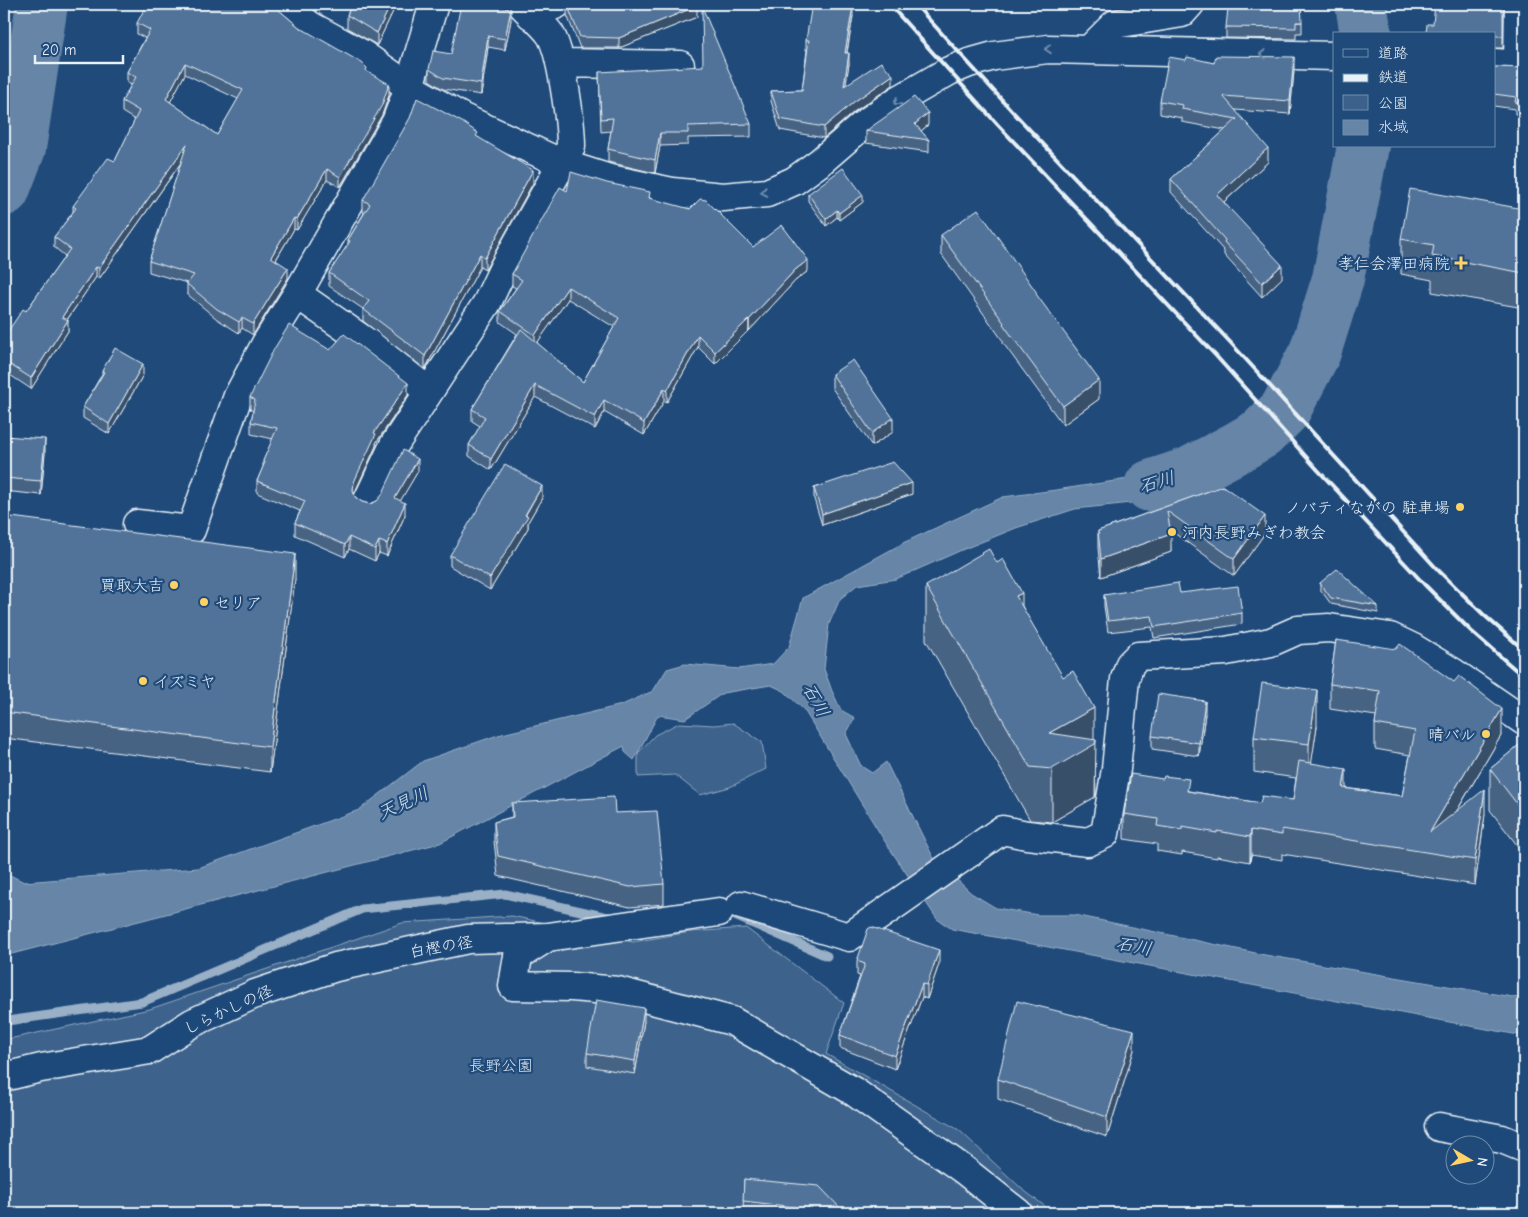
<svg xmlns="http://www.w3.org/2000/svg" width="1528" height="1217" viewBox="0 0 1528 1217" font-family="'Comic Neue','Klee One',sans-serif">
<rect width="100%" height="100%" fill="#1f4a7a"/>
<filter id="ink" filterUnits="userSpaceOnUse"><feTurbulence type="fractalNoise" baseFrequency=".02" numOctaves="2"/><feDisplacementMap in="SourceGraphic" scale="10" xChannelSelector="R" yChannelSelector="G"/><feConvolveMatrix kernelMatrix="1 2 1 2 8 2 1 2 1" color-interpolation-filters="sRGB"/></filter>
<g filter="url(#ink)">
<!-- green -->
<path fill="#3c628c" stroke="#92aac2" d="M679 723 714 725 733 723 762 742 766 769 730 787 700 795 675 775 638 777V753L655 735Z
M512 916 633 942 690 932 746 928 844 1003 826 1054 959 1130 1022 1189 1054 1213H4V1040L150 1009 402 923Z"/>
<!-- water -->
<path fill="#6685a7" stroke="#9ab0c7" d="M1217 453 1219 474 1150 501 1075 509 1016 528 964 549 896 579 857 585 840 599 829 624 824 669 832 691 841 710 855 718 846 734 861 766 872 773 886 762 933 857 971 893 996 908 1038 915H1075L1265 955 1524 999V1036L952 929 937 919 884 840 804 710 784 691 771 685 723 693 685 719 658 715 634 760 625 752 624 746 440 843 4 956V872L24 882 198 868 359 810 423 761 498 735 622 705 653 691 667 669 685 664 739 669 773 664 789 647 803 598 905 542 1003 497 1056 490 1154 475Z"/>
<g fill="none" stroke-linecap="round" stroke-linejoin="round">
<!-- stream -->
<path stroke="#9ab0c7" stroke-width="9" d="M735 916 827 956
M4 1020 7 1021 142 1002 362 909 505 894 612 918"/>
<!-- river -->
<path stroke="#6685a7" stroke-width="52" d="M1361 4 1366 34
M4 190 20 148 42 4
M1150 486 1189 473 1238 447 1262 433 1285 410 1315 352 1338 279 1363 146"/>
<defs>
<path id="street" d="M283 4 309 25 362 54 409 87 461 117 563 164 610 179 672 192 723 197 767 193 794 181 820 162 864 124 897 101 949 71 969 63 994 56 1048 49 1334 56
M531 15 557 4
M1090 49 1115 24 1182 13 1190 4
M560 63 680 65
M1494 63 1524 65
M1518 64 1519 4
M297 294 369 344 428 391
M368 500 394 445 487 303 504 267 571 147C571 125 562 52 550 34 542 23 530 14 521 4
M137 524 191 530 238 396 265 345 297 294 396 122 409 87 434 4
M741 905 849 937 1002 830 1027 835 1088 842 1105 834 1116 769 1125 679 1130 664 1138 656 1226 651 1271 642 1298 630 1329 628 1390 637 1413 648 1454 673 1524 721
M719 912 548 937 518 956 513 986 572 987 618 991 732 1021 853 1091 964 1170 1018 1213
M4 1077 41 1068 150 1050 192 1023 255 994 336 967 468 939 548 937
M1439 1127 1502 1139 1524 1148"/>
</defs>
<!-- street casing -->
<use href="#street" stroke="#e8f1f8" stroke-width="31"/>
<!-- street -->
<use href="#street" stroke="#1f4a7a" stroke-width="28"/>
<!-- rail -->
<path stroke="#e8f1f8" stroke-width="4" d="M889 4 998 125 1216 356 1317 469 1424 584 1471 631 1524 677
M915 4 1013 112 1230 342 1438 570 1485 616 1524 650"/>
</g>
<!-- wall -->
<path fill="#466384" stroke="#e8f1f8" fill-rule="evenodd" d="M348 4H405L402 8 396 5 377 45 347 28V15L351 6Z
M567 4 697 17 619 48H580L567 15Z
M1503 4V48H1494V34L1433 24Z
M273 5 299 27 367 72 389 95 382 115 340 187 327 180 297 230 294 229 276 260 288 278 253 335 242 328 239 333 217 319 187 294V283L149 272V261L181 163 99 279 96 277 67 320 68 331 31 389 4 371V337L26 311 65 256 54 247V237L73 212V206L115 161 135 120 122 112V101L131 85 127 82V72L145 38 137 34V23ZM185 74 238 99 217 135 170 102Z
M853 16 847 53 849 64 845 85H893L855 111 824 138 780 130 771 101V91L802 90 807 50H806V40Z
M511 20 505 50 488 47 481 95 443 89 429 80V69L451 54Z
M1302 22V33H1296V39L1226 38V27Z
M1186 60 1294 71 1290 114 1235 110 1268 162 1224 202 1282 278 1262 297 1224 255V251L1171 192V179L1225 130 1182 122V118L1160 114V101Z
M1494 67 1524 68V115L1515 114V109L1494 106Z
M599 72 751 124V137L688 138V145L660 146 655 173 608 162V149L611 131 601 132Z
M928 125 921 131 929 140V152L866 143V131Z
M478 137 533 183 485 270 480 267 425 369 363 321V309L329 286V273L348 245V240L364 213 363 212V200Z
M567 191 650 198 753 247 808 271 795 281 749 331V330L715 364 698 347 667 402 664 401 644 435 604 412 595 429 535 397 491 470 469 456V445L480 426 472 421V409L517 334 500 322V311L516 288 512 286V274ZM568 299 614 327 583 382 537 343Z
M808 194 863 202 839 220 837 217 826 226 808 201Z
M1524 209V308L1432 292V280L1401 274V239Z
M941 235 1099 399 1063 425 1003 343V341L941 254Z
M330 350 408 395 376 443V446L354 493 355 497 362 502 370 504 377 501 418 471 400 501 405 515 387 556 379 553 375 561 349 549 345 557 295 535V523L300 511 257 493V481L263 467V461L273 439 251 434V422L253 411 250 409V397Z
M102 371 143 375 109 434 83 418V407L102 374Z
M832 374 893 432 872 446 832 388Z
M4 436 45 453 41 495 4 491Z
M1223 486 1265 533 1234 576 1170 530 1171 552 1101 577 1098 548V531Z
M814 488 912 494 822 525 814 499Z
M542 498 528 522V528L490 590 450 566V555Z
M4 516 295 579 270 772 4 738Z
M1320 583 1378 606V613L1331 604 1320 589Z
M926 586 1022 606 1094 740 1096 793 1095 797 1052 822 1030 820 926 640Z
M1180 593 1242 613V624L1154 638 1152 627 1108 632 1104 606V595Z
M1336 640 1502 734 1457 811 1485 814 1475 885 1282 854V860L1251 855 1250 862 1217 856V858L1182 852V855L1157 851V844L1124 839V814L1163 779 1189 791 1260 803 1293 800 1296 778 1254 772V737L1317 726 1311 763 1346 788 1402 796 1410 755 1375 749V724L1376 716 1330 709V684Z
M1205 714 1199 756 1152 749V736Z
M1524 741V854L1490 810V769Z
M512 803 615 813 664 884V904L630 907 498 876 494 841V822L512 817Z
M857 961 939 964 927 999 922 997 895 1069 840 1048V1035L860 976 857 975Z
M644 1021 635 1074 587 1066V1053Z
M1134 1050 1107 1137 998 1099V1079Z
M744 1179 845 1213H743Z"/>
<!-- shaded-wall -->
<path fill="#39506b" stroke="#e8f1f8" d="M391 4H396V5L377 45V33Z
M743 4H750L743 6Z
M697 6V17L619 48V38Z
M853 6V16L845 63V53Z
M511 9V20L505 50V39Z
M488 36V47L481 95V84Z
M849 53V64L844 97V86Z
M1294 57V71L1290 114V101Z
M185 63V74L166 110V99Z
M893 75V85L855 111 824 138V127L855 101Z
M389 84V95L382 115 340 187V177Z
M928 113V125L915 136V124Z
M660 133V146L655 173V160Z
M187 144V154L99 279V268Z
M1268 148V162L1217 208V195Z
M327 169V180L297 230V219Z
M533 170V183L485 270V258Z
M863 195V202L839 220V213Z
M837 210V217L826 226V219Z
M294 218V229L271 268V257Z
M480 254V267L425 369V356Z
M808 260V271L795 281 749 331V320L795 270Z
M1282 265V278L1262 297V283Z
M96 267V277L62 327V317Z
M288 268V278L253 335V324Z
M568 287V299L535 346V335Z
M242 318V328L239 333V322Z
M749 319V330L715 364V352Z
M68 320V331L31 389V378Z
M698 335V347L667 402V391Z
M143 364V375L109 434V424Z
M1099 380V399L1063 425V406Z
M408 383V395L376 443V446L354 494 353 490 354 482 374 433Z
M535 385V397L491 470V459Z
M664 389V401L644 435V423Z
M604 400V412L595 429V417Z
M893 418V432L872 446V433Z
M45 439V453L41 495V481Z
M418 459V471L395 510V498Z
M912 483V494L822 525V514Z
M542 486V498L528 522V528L490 590V578Z
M405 503V515L387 556V544Z
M1265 516V533L1234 576V559Z
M1171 534V552L1101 577V559Z
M349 537V549L345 557V545Z
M379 541V553L375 561V549Z
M295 554V579L270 772V747Z
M1022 593V646L1016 596Z
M1317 690V726L1309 780V744Z
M1205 701V714L1199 756V743Z
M1094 708V745L1096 740 1095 797 1052 822V769L1049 733Z
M1502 709V734L1432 853 1430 832Z
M1346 769V794L1343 788Z
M1485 789V814L1475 885V860Z
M1251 830V855L1250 862V837Z
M939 950V964L927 999V985Z
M922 984V997L895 1069V1056Z
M644 1008V1021L635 1074V1061Z
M1134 1030V1050L1107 1137V1117Z"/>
<!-- building -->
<path fill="#517399" stroke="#e8f1f8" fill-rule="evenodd" d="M147 4H272L299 27 362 63 367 68 366 71 389 84 382 105 340 177 327 169 297 219 294 218 271 257 288 268 253 324 242 318 239 322 217 309 187 284 194 275 149 261 187 144 99 268 96 267 62 317 68 320 31 378 4 361V337L23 309 26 311 70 249 54 237 76 208 73 206 108 158 115 161 139 111 122 101 136 77 127 72 150 30 137 23ZM185 63 243 90 217 135 166 99Z
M352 4H391L377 33 347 15Z
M461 4H487L511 9 505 39 488 36 481 84 443 78 429 69 433 51 451 54Z
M567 4H696L697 6 619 38 580 37Z
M812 4H840L853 6 845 53H849L844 86 881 62 893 75 855 101 824 127 780 119 771 91 802 90 809 40H806Z
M1234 4H1301L1302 22H1296V28L1226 27 1228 8H1234Z
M1435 4H1503V36H1494V34H1426L1427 24H1433Z
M703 9 751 124 688 126V133H660L655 160 608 149 613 118 601 119 599 72 703 66 702 10Z
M1216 56 1294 57 1290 101 1223 96 1268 148 1217 195 1282 265 1262 283 1224 242 1225 240 1171 179 1237 119 1182 109 1183 105 1160 101 1169 57 1186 60 1187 57 1214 63Z
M1494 67 1524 68V103L1515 102 1516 97 1494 94Z
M914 97 928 113 915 124 929 140 866 131 874 125Z
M417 98 462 122 478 133 476 136 533 170 485 258 480 254 425 356 363 309 369 301 329 273 350 241 348 240 370 204 363 200 410 118Z
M843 168 863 195 839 213 837 210 826 219 808 194Z
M571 172 607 183 650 192 649 198 690 209 700 199 706 200 753 247 782 225 808 260 795 270 749 320V319L715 352 698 335 667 391 664 389 644 423 604 400 595 417 535 385 491 459 469 445 485 417 472 409 521 329 583 382 619 318 568 287 535 335 500 311 522 280 512 274 560 187 567 191Z
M1410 189 1524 209V273L1432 256 1434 245 1401 239Z
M978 209 1037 293 1036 294 1099 380 1063 406 1003 324 1004 323 941 235Z
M289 325 330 350 344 334 408 383 374 433 376 434 354 482 353 490 355 497 362 502 370 504 377 501 382 495 403 450 418 459 395 498 405 503 387 544 379 541 375 549 349 537 345 545 295 523 305 501 257 481 265 462 263 461 277 428 251 422 255 400 250 397 274 349Z
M115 348 143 364 109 424 83 407 104 372 102 371Z
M853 360 893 418 872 433 832 374Z
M4 436 45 439 41 481 4 478Z
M893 462 912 483 822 514 814 488Z
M505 464 542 486 525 515 528 516 490 578 450 555Z
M1223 486 1265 516 1234 559 1167 511 1171 534 1101 559 1098 531Z
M4 516 295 554 270 747 4 712Z
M989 549 997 563 1003 559 1022 593 1016 596 1063 677 1073 671 1094 708 1049 733 1096 740 1095 744 1052 769 1030 767 926 586Z
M1337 569 1378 606 1331 598 1320 583Z
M1178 583 1180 593 1238 586 1242 613 1154 627 1152 616 1108 621 1104 595Z
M1336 640 1396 649 1400 644 1454 682 1459 676 1502 709 1430 832 1485 789 1475 860 1282 829V835L1251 830 1250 837 1217 831V833L1182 827V830L1157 826 1158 819 1124 814 1131 774 1163 779 1164 776 1189 779 1187 791 1260 803 1262 796 1293 800 1299 761 1346 769 1343 788 1402 796 1415 731 1375 724 1380 691 1330 684Z
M1262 683 1317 690 1309 744 1254 737Z
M1158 694 1205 701 1199 743 1152 736Z
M1524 741V813L1490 769Z
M614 797 615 813 657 811 664 884 630 887 498 856 494 822 513 817 512 803Z
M871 927 939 950 927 985 922 984 895 1056 840 1035 865 964 857 961 868 929Z
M596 1000 644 1008 635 1061 587 1053Z
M1017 1001 1134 1030 1107 1117 998 1079Z
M744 1179 819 1186 845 1213H809L803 1208 743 1201Z"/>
<!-- one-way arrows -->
<defs><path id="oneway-chevron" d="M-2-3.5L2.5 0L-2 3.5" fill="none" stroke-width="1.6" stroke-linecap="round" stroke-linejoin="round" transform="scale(1.25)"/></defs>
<g stroke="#6f8dac">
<use href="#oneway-chevron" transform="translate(1048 49) rotate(176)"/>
<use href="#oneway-chevron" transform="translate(1263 54) rotate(-179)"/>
<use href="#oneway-chevron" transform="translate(897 102) rotate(147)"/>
<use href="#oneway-chevron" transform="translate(764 192) rotate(169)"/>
</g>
</g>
<!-- markers -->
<g fill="#ffd166" stroke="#1f4a7a" stroke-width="2">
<path d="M1458.5 255.5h5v5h5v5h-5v5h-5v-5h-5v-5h5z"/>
<circle cx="1460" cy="507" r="5"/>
<circle cx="1172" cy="532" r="5"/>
<circle cx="174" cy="585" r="5"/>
<circle cx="204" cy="602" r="5"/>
<circle cx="143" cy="681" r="5"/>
<circle cx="1486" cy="734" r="5"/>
</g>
<g text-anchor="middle" stroke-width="4.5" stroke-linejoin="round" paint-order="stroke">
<!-- poi labels -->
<g font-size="16" fill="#e8f1f8" stroke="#1f4a7a" text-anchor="end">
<text x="1450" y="269">孝仁会澤田病院</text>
<text x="1450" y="513">ノバティながの 駐車場</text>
<text x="1182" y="538" text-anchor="start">河内長野みぎわ教会</text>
<text x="164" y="591">買取大吉</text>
<text x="214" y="608" text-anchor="start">セリア</text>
<text x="153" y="687" text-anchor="start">イズミヤ</text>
<text x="1476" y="740">晴バル</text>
</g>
<!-- street labels -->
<g font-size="16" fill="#e8f1f8" stroke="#1f4a7a">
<text transform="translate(441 946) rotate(-10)" y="6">白樫の径</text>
<text transform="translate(228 1009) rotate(-25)" y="6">しらかしの径</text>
</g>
<!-- park labels -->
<g font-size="16" fill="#d7e3ed" stroke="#1f4a7a">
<text x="501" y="1071">長野公園</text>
</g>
<!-- water labels -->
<g font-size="18" font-style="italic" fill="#d4e1ec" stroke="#1f4a7a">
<text transform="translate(1157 482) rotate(-16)" y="6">石川</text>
<text transform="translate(816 700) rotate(61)" y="6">石川</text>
<text transform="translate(403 803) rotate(-25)" y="6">天見川</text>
<text transform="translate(1134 946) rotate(10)" y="6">石川</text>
</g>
</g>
<!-- margin -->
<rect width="1528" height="1217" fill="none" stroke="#1f4a7a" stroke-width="20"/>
<rect x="10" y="10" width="1508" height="1197" fill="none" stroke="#e8f1f8" stroke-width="2" filter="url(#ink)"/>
<!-- legend -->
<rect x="1333" y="32" width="162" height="115" fill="#1f4a7a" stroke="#6f8dac"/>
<rect x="1343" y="49" width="25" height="8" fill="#1f4a7a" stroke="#6f8dac"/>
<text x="1378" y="58" font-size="15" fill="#e8f1f8">道路</text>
<rect x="1343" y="74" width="25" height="8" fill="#e8f1f8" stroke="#6f8dac"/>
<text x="1378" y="82" font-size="15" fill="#e8f1f8">鉄道</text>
<rect x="1343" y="95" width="25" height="15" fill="#3c628c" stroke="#6f8dac"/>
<text x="1378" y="108" font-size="15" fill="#e8f1f8">公園</text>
<rect x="1343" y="120" width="25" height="15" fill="#6685a7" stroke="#6f8dac"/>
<text x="1378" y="132" font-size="15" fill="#e8f1f8">水域</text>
<!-- north arrow -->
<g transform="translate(1470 1160) rotate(99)"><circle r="24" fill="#1f4a7a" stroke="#6f8dac"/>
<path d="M0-4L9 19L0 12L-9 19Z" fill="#ffd166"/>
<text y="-8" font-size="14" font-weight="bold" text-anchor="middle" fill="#e8f1f8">N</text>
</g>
<!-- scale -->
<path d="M35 55v8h88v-8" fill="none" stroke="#e8f1f8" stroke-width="2.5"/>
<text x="42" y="55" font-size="15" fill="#e8f1f8" stroke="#1f4a7a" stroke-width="4" paint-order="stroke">20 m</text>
</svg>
